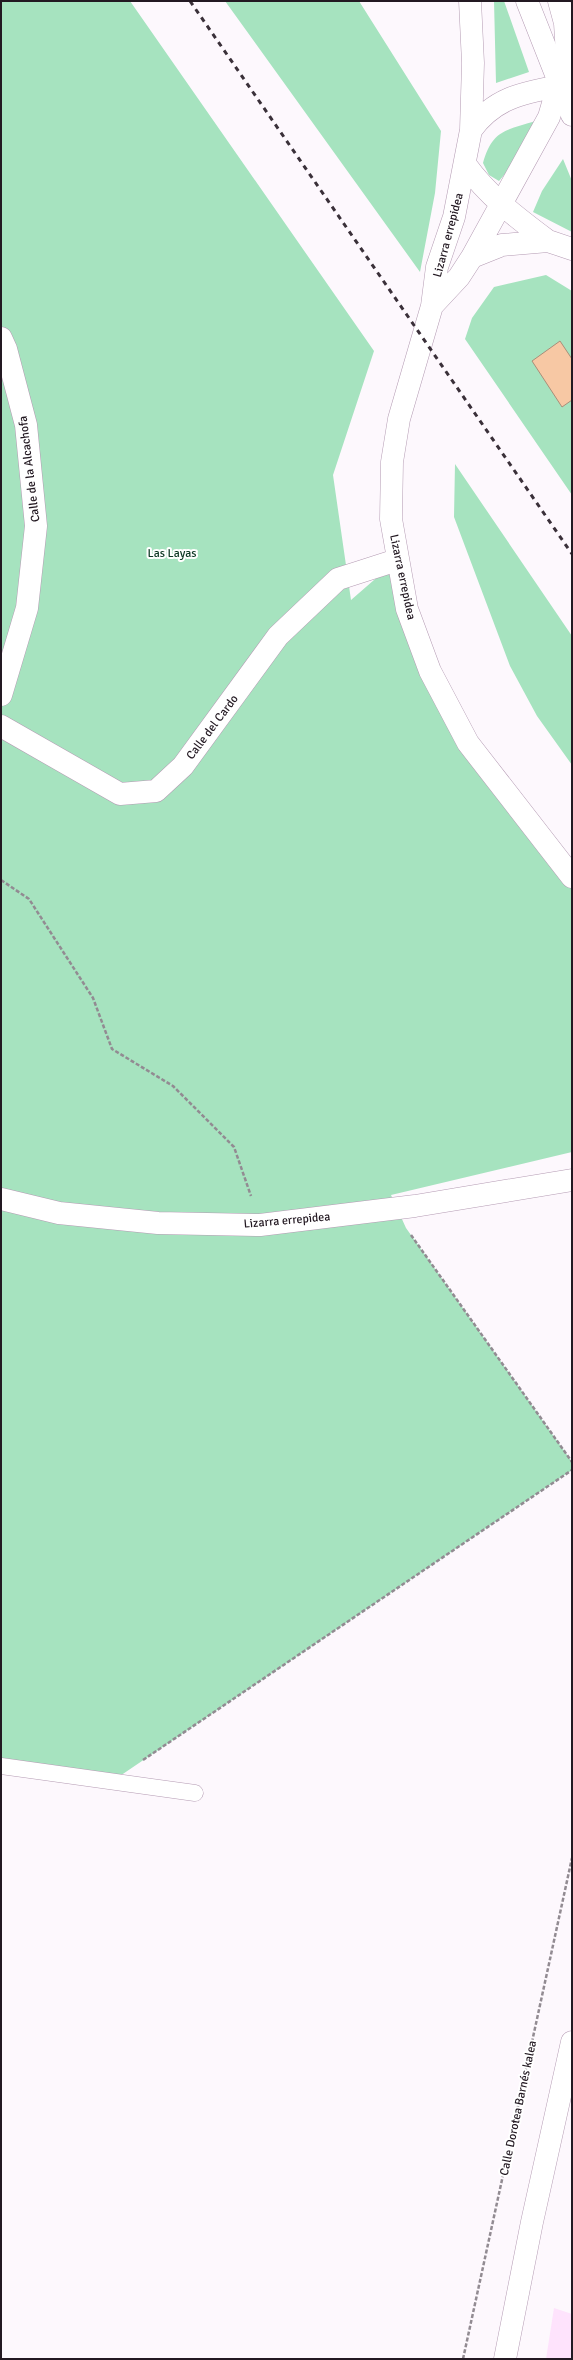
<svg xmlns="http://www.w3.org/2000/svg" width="573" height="2360" viewBox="0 0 573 2360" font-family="Signika,sans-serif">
<rect width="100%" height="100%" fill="#fdf8fd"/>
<!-- built -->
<path fill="#fee3fc" d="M554 2308 572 2314V2359H546Z"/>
<!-- green -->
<path fill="#a6e3bf" d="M1 1H130L374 351 333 475 351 600 397 560 468 743 572 877V1152L391 1195 406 1228 572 1462V1470L111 1782 1 1766Z
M225 1H359L441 131 435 193 420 272Z
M494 1H504L529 72 496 83Z
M536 121 521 155 499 181 489 175 483 163C492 130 506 130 536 121Z
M563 159 572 181V232L533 212 542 191Z
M546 275 572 291V495L465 339 472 318 494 287Z
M455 464 572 636V765L537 716 510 666 454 517Z"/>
<!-- building -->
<path fill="#f7c8a4" stroke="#aa8e79" d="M560 341 572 359V400L562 407 532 361Z"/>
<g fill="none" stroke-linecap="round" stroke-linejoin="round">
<defs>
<path id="service" d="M1 1766 195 1793"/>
<path id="minor" d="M1 338 6 349 26 425 36 526 27 608 1 695
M1 726 120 794 156 791 183 766 278 636 338 579 397 560
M1 1199 59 1213 158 1223 260 1225 415 1206 572 1180"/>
<path id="tertiary" d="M470 1 473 63 471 130 454 217 437 267 432 306 399 419 392 462 391 519 407 609 430 671 468 743 572 877
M471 130C494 98 522 93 559 86L569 92
M465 164C488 196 516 217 548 241
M472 257 502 245 548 241 572 249
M432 306 459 277 472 257 549 117 567 55 565 23 559 1
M505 2359 532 2222 572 2042"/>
<path id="secondary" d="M527 1 572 115"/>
</defs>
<!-- service casing -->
<use href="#service" stroke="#b49bb3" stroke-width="17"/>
<!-- minor casing -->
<use href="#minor" stroke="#b49bb3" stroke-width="23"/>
<!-- tertiary casing -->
<use href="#tertiary" stroke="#b49bb3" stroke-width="23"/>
<!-- secondary casing -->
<use href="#secondary" stroke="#b49bb3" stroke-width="23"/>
<!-- path -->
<path stroke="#928b92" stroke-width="2.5" stroke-dasharray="4 2" stroke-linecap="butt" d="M1 880 29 899 93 998 112 1049 173 1086 234 1147 251 1196
M411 1235 572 1462
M143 1760 572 1470
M463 2359 572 1858"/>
<!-- service -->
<use href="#service" stroke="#fff" stroke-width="16"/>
<!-- minor -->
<use href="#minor" stroke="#fff" stroke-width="22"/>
<!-- tertiary -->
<use href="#tertiary" stroke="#fff" stroke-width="22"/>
<!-- secondary -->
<use href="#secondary" stroke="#fff" stroke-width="22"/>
<!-- rail -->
<path stroke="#3a3039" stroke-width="3" stroke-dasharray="5 5" stroke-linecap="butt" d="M190 1 572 554"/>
</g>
<g text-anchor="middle" stroke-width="4" stroke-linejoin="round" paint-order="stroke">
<!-- street labels -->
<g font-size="12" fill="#231922" stroke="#fff">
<text transform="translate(448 235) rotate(-75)" y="4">Lizarra errepidea</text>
<text transform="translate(29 469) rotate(-97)" y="4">Calle de la Alcachofa</text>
<text transform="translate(403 577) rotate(78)" y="4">Lizarra errepidea</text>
<text transform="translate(212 727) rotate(-53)" y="4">Calle del Cardo</text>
<text transform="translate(287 1220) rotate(-5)" y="4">Lizarra errepidea</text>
<text transform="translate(518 2108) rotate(-78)" y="4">Calle Dorotea Barnés kalea</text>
</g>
<!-- park labels -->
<g font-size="12" fill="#0e3924" stroke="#fff">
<text x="172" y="557">Las Layas</text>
</g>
</g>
<!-- border -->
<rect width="573" height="2360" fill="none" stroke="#231922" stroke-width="4"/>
</svg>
